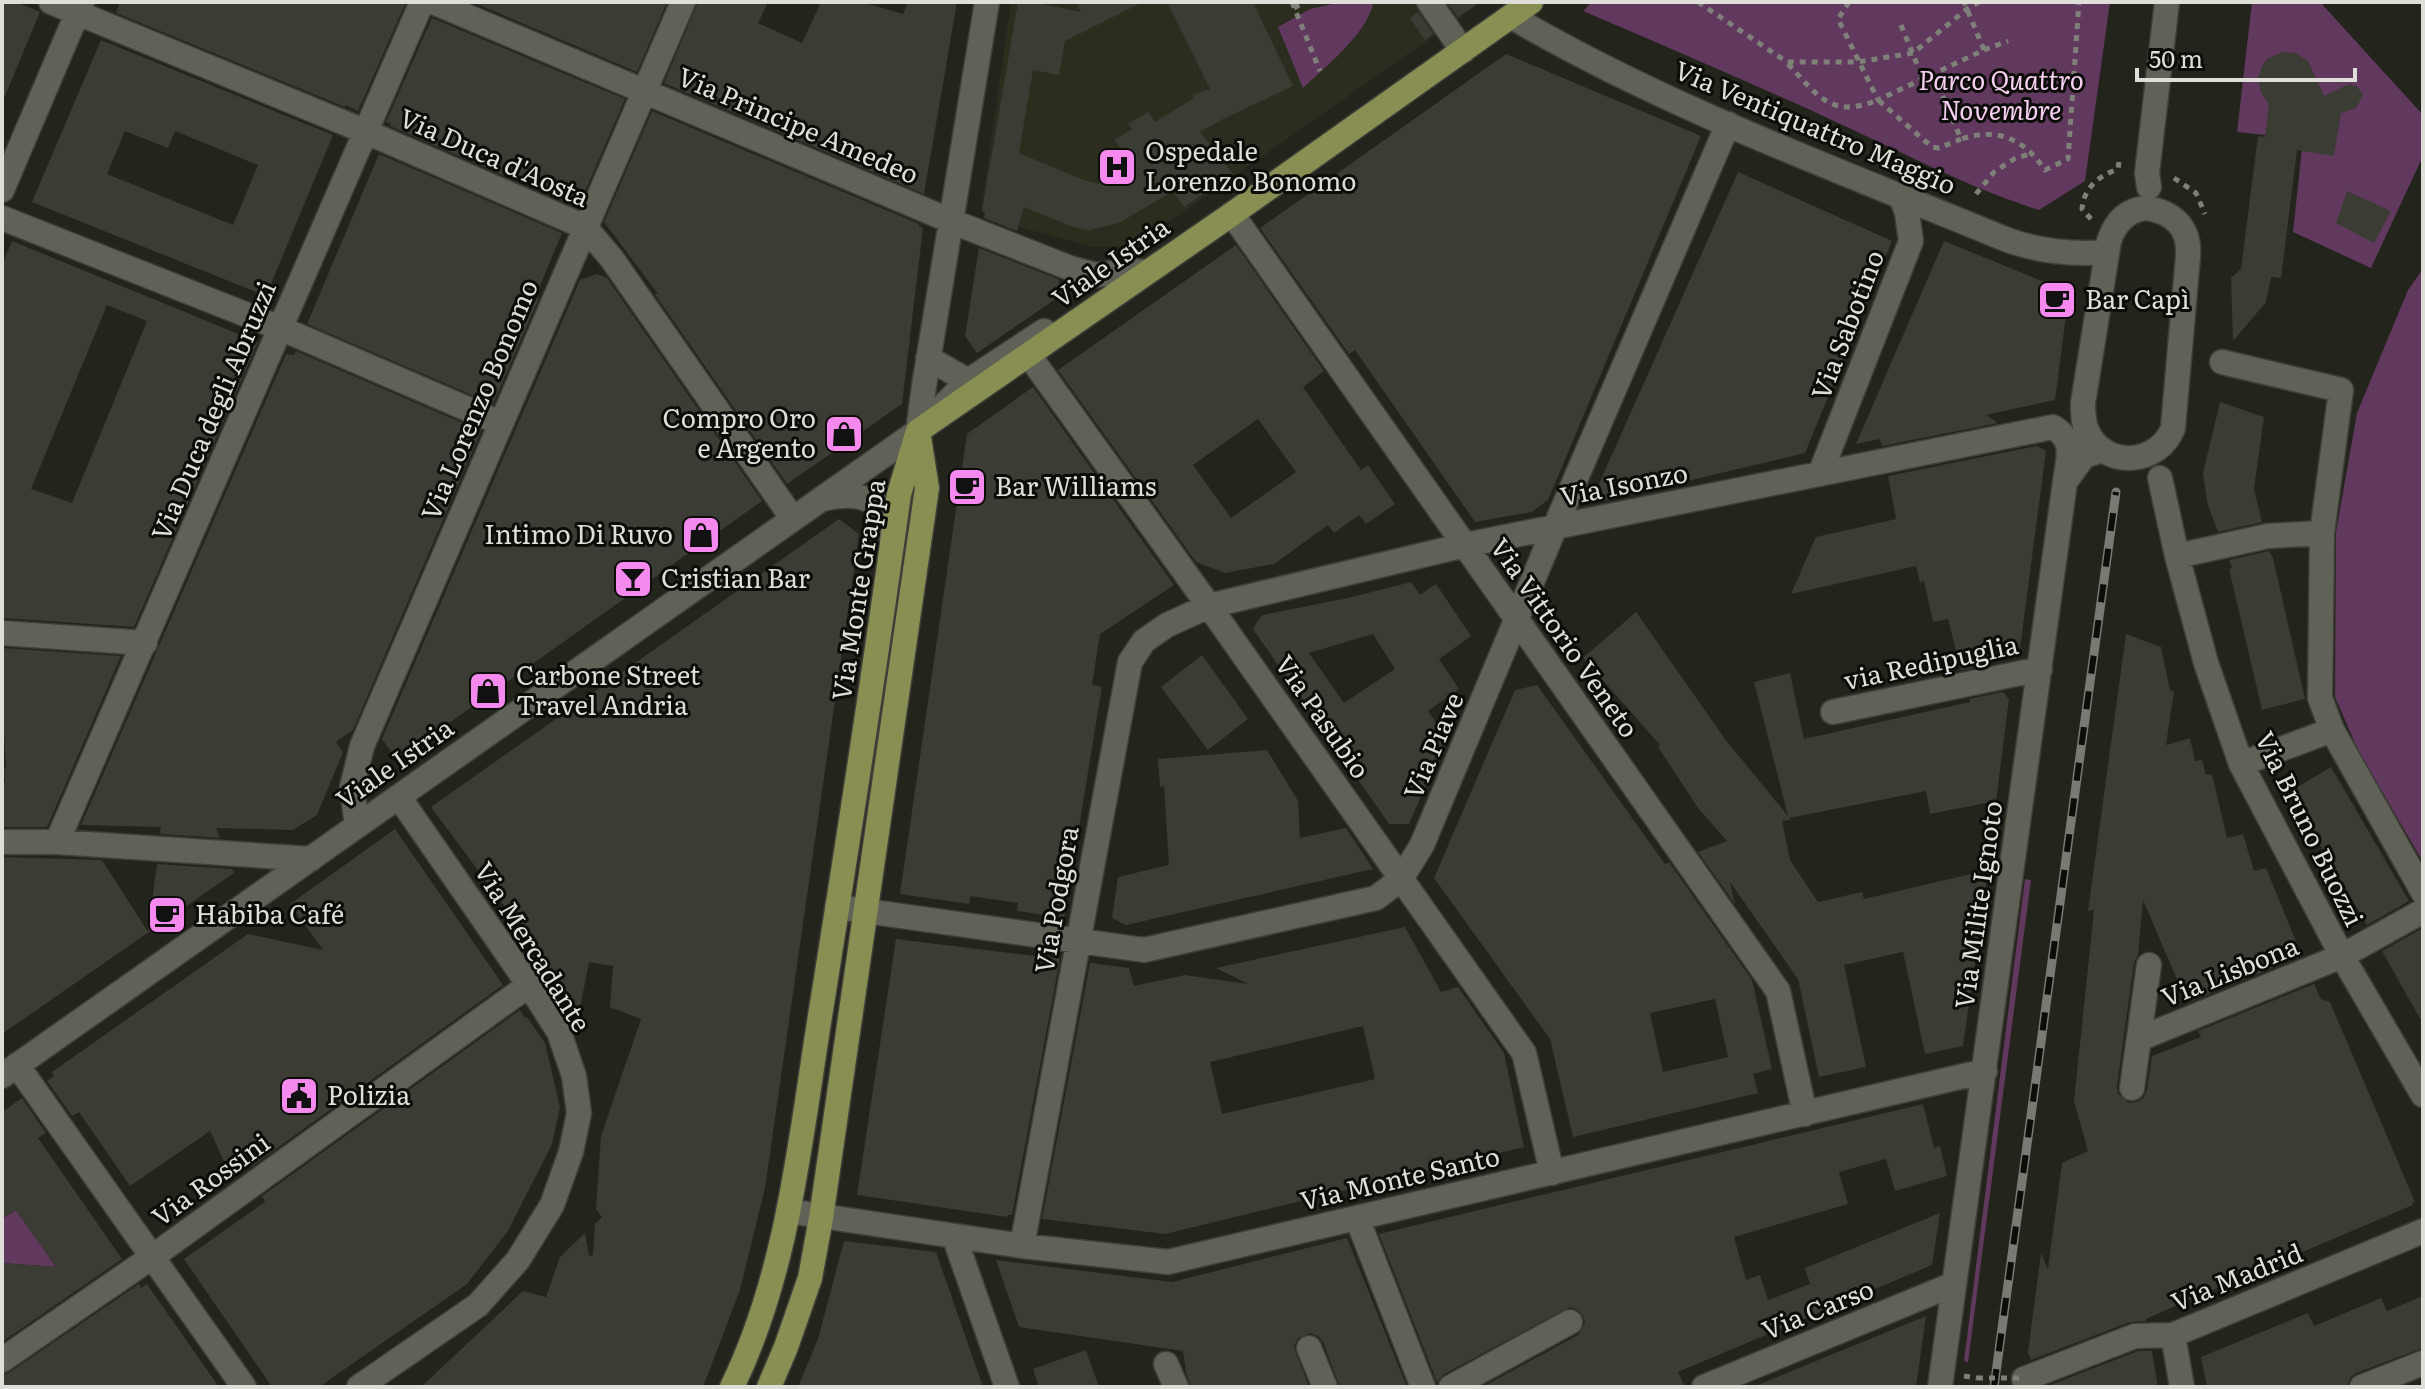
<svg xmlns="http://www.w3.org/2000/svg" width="2425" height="1389" viewBox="0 0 2425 1389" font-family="Literata,serif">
<rect width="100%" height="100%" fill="#23241b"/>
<!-- built -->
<path fill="#2b2d1e" d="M1011 2H1482L1179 215 1128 246 1093 247 1019 227 981 211Z"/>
<!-- green -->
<path fill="#61395e" d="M1342 2H1374C1365 36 1328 64 1303 88L1278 27 1310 9Z
M1592 2H2110L2085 181 2039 210C1969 188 1902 152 1836 122 1752 83 1667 47 1583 11Z
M2252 2H2320L2423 115V156L2371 268 2293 232 2303 139 2237 132Z
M2423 269V862L2358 750 2335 697 2336 532 2357 413 2408 290Z
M2025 879 2031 880 1968 1362 1964 1361Z
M16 1210 56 1267 2 1263V1219Z"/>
<!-- building -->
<path fill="#3b3c33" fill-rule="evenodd" d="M2 2H16L40 12 2 103Z
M120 2H406L358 111 346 105 345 107 116 13Z
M472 2H667L637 72Z
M698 2H768L758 23 802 43 821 2H861L903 14 908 2H957L924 194 664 83Z
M1018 2H1033L1081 12 1076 2H1143L1065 41 1059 75 1033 70 1019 153 1086 181 1099 184 1133 161 1114 140 1132 129 1128 124 1148 112 1155 122 1194 98 1193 95 1210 89 1167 2H1253L1293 86 1223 119 1200 132 1233 174 1184 207 1173 191 1119 223 1089 230 1073 227 1024 207 1017 231 984 218 985 212 982 211Z
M1447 2H1480L1458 17Z
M1418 12 1433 34 1425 40 1410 18Z
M432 18 625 99 584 194 580 190 574 206 390 126 391 124 386 122Z
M101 40 333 135 266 296 32 202ZM125 131 168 148 175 131 258 165 233 225 107 174Z
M2283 52 2296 53 2308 61 2324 96 2349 84 2357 86 2363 95 2356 108 2341 113 2334 156 2297 150 2281 278 2271 277 2266 302 2233 341 2231 278 2241 269 2258 136 2265 137 2269 104 2261 93 2258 78 2262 66 2267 59Z
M1506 54 1701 136 1548 500 1532 512 1475 522 1355 350 1349 354 1260 228Z
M652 111 919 224V226L923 228 902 404 787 484 654 293 658 294 604 222Z
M379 154 562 233 534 300 539 298 493 404 307 324Z
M1738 172 1892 241 1805 453 1590 504Z
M2347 191 2391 211 2374 243 2336 223Z
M12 241 258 342 134 627 2 618V265ZM107 305 147 321 72 503 31 489Z
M1944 241 2069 292 2055 400 1986 415 1998 423 1882 446 1880 439 1856 444Z
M1236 245 1324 371 1303 387 1361 470 1368 465 1395 504 1366 524 1359 515 1334 533 1328 525 1274 564 1225 573 1196 562 1058 370ZM1258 419 1296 472 1231 518 1193 465Z
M979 248 1058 279 1063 294 977 353 965 336Z
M597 274 607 278 762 501 397 760 382 739 580 280Z
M296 351 481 431 353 730 336 742 343 752 317 815 293 830 216 828 220 838 160 834 161 827 81 825 286 354 294 355Z
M1033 387 1174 585 1100 634 1092 685 1102 687 1064 918 1017 911 1018 903 970 896 969 904 900 894 967 434Z
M2220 402 2264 417 2254 489 2262 522 2218 532 2207 502 2203 473Z
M2037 446 2046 451 2019 656 1978 662 1981 666 1961 670 1948 619 1933 622 1924 581 1920 582 1916 566 1791 594 1816 537 1896 519 1888 476Z
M839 519 859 534 765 1188 740 1290 703 1387H421L523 1291 546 1297 560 1257 585 1233 589 1256 593 1255 595 1224 602 1217 596 1209 601 1136 641 1019 610 1007 613 966 589 962 579 1014 543 958 431 807Z
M2269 551 2273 558 2305 699 2262 710 2229 569 2232 568 2229 560Z
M1411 582 1420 595 1436 584 1471 636 1439 659 1459 689 1428 711 1446 738 1409 824H1389L1253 629 1259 619 1263 615 1348 598ZM1373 634 1395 669 1344 703 1309 653Z
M1636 612 1725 739 1788 816 1754 682 1790 673 1804 739 1970 702 1969 699 2003 692 2009 699 1996 801 1930 814 1926 791 1789 818 1791 820 1782 821 1790 860 1818 902 1862 892 1864 899 1988 870 1963 1046 1925 1054 1903 952 1844 965 1866 1067 1819 1077 1798 979 1730 882 1735 904 1698 852 1727 841 1698 808 1658 747 1660 745 1583 658Z
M2126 634 2161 647 2170 690 2174 691 2166 745 2190 738 2195 761 2202 760 2206 775 2212 774 2227 838 2243 834 2254 871 2266 868 2302 956 2187 1003 2143 900 2138 955 2134 963 2117 1086 2118 1094 2129 1103 2137 1102 2143 1098 2147 1090 2152 1056 2201 1037 2198 1031 2314 984 2321 999 2330 1002 2415 1202 2412 1203 2413 1205 2175 1306 2146 1319V1321L2130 1322 2031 1360 2028 1352 2041 1253 2048 1269 2062 1163 2088 1151 2074 1101 2094 910 2088 911Z
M2 648 121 656 47 827H2V782H5L4 768H6L2 700Z
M1202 655 1248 719 1208 750 1161 687Z
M1537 685 1665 864 1669 862 1752 980 1772 1069 1753 1074 1758 1093 1573 1137 1550 1039 1434 878 1515 690ZM1715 999 1728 1057 1663 1072 1650 1013Z
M1267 750 1298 801 1300 838 1346 828 1373 869 1126 925 1112 918 1118 877 1169 865 1164 786 1160 787 1158 759Z
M2331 767 2409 901 2367 925 2289 792Z
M395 829 503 985 251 1167 247 1158 229 1172 210 1131 130 1186 79 1112 72 1116 47 1081 54 1076 52 1072 248 934 323 950 290 904Z
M2 857 102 860 148 932 157 864 232 869 234 873 2 1034Z
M1405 927 1441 992 1458 987 1504 1053 1524 1147 1165 1234 1042 1219 1090 963 1129 968 1134 986 1185 975 1248 984 1216 968ZM1363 1026 1375 1079 1222 1114 1210 1062Z
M2423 928V1024L2382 951Z
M896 939 1060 959 1012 1215H1008L1007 1217 857 1195Z
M520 1010 525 1018 527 1017 545 1043 560 1107 552 1144 508 1231 467 1284 319 1387H272L184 1259 265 1202 262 1196Z
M22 1098 46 1133 38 1138 122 1259 2 1342V1263L56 1267 16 1210 2 1219V1112Z
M1923 1104 1934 1148 1940 1146 1947 1176 1895 1191 1886 1159 1839 1172 1848 1204 1734 1237 1746 1280 1760 1275 1768 1300 1810 1284 1805 1268 1940 1213 1932 1265 1678 1372 1685 1387H1482L1578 1335 1585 1323 1583 1316 1578 1310 1570 1307 1444 1374 1437 1382 1379 1234Z
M1347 1238 1407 1387H1340L1323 1342 1318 1336 1310 1333 1298 1338 1294 1347 1309 1387H1191L1186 1372 1183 1351 1019 1327 996 1260 1172 1282Z
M844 1241 936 1252 983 1387H798L818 1339Z
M139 1284 141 1288 147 1284 219 1387H2V1375L10 1372Z
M2423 1296V1348L2356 1373 2350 1378 2347 1387H2207L2201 1357 2308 1313 2314 1326 2381 1298 2387 1311Z
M1926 1316 1916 1387H1756L1755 1386Z
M1086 1350 1099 1387H1039L1033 1369Z
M2138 1351H2152L2158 1387H2045Z"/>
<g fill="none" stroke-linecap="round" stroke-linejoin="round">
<defs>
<path id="minor" d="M51 2 364 131 585 227 612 259 793 519
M433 2 951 221 1070 268 1096 275 1133 271 1147 272
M1429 2 1463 51
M1512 17C1667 108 1839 170 2005 239 2036 251 2074 255 2107 252
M2149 187 2147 173 2167 2
M2 190 82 2
M2146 208C2173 212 2190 227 2188 256L2173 428C2159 465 2106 469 2088 433 2083 424 2083 413 2083 403L2109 241C2115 223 2126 210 2146 208Z
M1232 214 1778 991 1805 1114
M2 218 280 328 500 423
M1028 354 1209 606 1524 1053 1552 1173
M928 358 968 381
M2222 362 2341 390 2322 533 2320 698 2332 730 2423 892
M918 431 924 386 987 2
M1820 474 1911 241 1907 213 1901 196
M2160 478 2177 556 2206 663 2241 764 2342 956 2423 1095
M823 499C860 490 892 499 892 543
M2177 556 2268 536 2322 533
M2 633 145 643
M1833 712 2040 669
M2241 764 2332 730
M357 826 352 787 362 746 683 2
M2 842H57L311 859
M57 842 422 2
M837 907 1144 950 1376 898 1401 879 1422 845 1555 527 1728 124
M2139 1039 2342 956 2423 911
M17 1065 244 1387
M2 1076 918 431 968 381 1044 331
M2132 1088 2149 965
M788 1211 1022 1246 1168 1262 1985 1071
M1357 1218 1423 1387
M954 1236 1007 1387
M1022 1246 1130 662 1144 641 1167 625 1209 606 1465 545 2053 427C2076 441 2068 458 2065 482
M2173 1335 2182 1387
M1309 1348 1325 1387
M2 1360 152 1257 529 985
M1166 1364 1176 1387
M2024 1379 2135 1336 2173 1335 2423 1231
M359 1387 478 1305 518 1260 552 1205 571 1152 579 1113 574 1076 559 1032 529 985 399 797
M1451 1387 1570 1322
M1704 1387 1954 1284
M1940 1387 2065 482 2084 456 2103 450
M2362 1387 2423 1363"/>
<path id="major" d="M918 431 1232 214 1531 2
M732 1387C788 1272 800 1141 820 1016 848 842 875 668 899 494L918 431
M769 1387 786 1347 810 1278 821 1218 927 488 919 437"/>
</defs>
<!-- minor casing -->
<use href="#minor" stroke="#3e3f39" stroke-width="27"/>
<!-- major casing -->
<use href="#major" stroke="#3e3f39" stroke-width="27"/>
<!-- path -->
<path stroke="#7f8079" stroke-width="5" stroke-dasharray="6 6" stroke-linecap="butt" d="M1292 2 1320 71
M1698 2 1787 62H1857L1913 53 1967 9 1979 2
M1849 2 1838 19 1878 100 1984 50 1964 2
M1892 2V4
M1294 8 1304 2
M1901 25 1923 79
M1984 50 2008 41
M1788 64C1818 96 1831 119 1878 100L1932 147 1939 148 1961 139
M1933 74 1961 139C1998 127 2024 139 2045 170L2068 159 2079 2
M2174 178 2196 193 2205 214
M1976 194 1994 172 2014 159 2032 153
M2091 219 2082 209C2084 188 2098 176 2118 169L2119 162
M1964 1376 1977 1378"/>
<!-- minor -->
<use href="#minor" stroke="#606157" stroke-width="24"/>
<!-- major -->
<use href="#major" stroke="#898f53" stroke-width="24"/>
<defs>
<path id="rail" d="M1994 1387 2116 492"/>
</defs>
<!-- rail casing -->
<use href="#rail" stroke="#797a73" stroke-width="9"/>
<!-- rail -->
<use href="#rail" stroke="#0c0d09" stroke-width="6" stroke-dasharray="18" stroke-linecap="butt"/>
<!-- path-bridge -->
<path stroke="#7f8079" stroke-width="5" stroke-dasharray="6 6" stroke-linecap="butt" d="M1977 1378H2019"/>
</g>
<!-- icons -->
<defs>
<symbol id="hospital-square" viewBox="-11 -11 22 22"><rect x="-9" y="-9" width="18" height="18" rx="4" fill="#f589ee" stroke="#0c0d09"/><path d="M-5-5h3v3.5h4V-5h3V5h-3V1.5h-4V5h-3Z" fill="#111"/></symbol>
<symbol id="cafe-square" viewBox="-11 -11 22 22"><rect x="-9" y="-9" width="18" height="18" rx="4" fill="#f589ee" stroke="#0c0d09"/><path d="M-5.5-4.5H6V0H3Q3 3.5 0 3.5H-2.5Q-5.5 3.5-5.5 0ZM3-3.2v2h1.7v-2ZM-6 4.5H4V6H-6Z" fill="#111"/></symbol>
<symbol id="shop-square" viewBox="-11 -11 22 22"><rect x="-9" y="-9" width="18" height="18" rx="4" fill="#f589ee" stroke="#0c0d09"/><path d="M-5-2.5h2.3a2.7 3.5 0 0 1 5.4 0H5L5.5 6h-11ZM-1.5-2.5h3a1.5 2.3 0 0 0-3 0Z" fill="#111"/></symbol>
<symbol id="bar-square" viewBox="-11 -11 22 22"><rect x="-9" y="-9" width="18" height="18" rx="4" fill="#f589ee" stroke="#0c0d09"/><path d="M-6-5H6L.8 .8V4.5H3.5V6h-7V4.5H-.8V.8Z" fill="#111"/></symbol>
<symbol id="civic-square" viewBox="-11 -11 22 22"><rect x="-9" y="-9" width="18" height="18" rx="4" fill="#f589ee" stroke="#0c0d09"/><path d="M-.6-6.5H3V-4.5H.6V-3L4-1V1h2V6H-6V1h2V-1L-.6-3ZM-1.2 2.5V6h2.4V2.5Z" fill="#111"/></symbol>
</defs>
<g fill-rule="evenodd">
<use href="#hospital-square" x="1095" y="145" width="44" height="44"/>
<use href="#cafe-square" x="2035" y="278" width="44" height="44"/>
<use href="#shop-square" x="822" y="412" width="44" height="44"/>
<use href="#cafe-square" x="945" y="465" width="44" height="44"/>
<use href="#shop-square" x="679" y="513" width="44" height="44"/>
<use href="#bar-square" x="611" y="557" width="44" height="44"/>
<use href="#shop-square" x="466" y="669" width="44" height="44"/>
<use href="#cafe-square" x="145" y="893" width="44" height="44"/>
<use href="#civic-square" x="277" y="1074" width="44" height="44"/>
</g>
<g text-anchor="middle" stroke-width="6" stroke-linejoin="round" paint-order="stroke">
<!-- park labels -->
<g font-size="26" font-style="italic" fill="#f6cff1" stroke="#0c0d09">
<text x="2001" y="90">Parco Quattro<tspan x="2001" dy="30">Novembre</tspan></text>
</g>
<!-- street labels -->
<g font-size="26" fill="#dedfd9" stroke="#0c0d09">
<text transform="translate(798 126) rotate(23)" y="9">Via Principe Amedeo</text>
<text transform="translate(1815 128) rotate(23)" y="9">Via Ventiquattro Maggio</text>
<text transform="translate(494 158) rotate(24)" y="9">Via Duca d'Aosta</text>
<text transform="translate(1111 263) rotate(-35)" y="9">Viale Istria</text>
<text transform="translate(1848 325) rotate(-69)" y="9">Via Sabotino</text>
<text transform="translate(480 400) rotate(-67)" y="9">Via Lorenzo Bonomo</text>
<text transform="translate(214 411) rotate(-67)" y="9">Via Duca degli Abruzzi</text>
<text transform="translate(1624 485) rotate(-11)" y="9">Via Isonzo</text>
<text transform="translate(859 590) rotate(-81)" y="9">Via Monte Grappa</text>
<text transform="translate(1564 638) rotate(55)" y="9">Via Vittorio Veneto</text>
<text transform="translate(1931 663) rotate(-12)" y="9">via Redipuglia</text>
<text transform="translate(1322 717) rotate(55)" y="9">Via Pasubio</text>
<text transform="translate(1434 746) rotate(-67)" y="9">Via Piave</text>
<text transform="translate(395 764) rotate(-35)" y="9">Viale Istria</text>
<text transform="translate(2309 829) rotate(64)" y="9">Via Bruno Buozzi</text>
<text transform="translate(1057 900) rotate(-80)" y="9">Via Podgora</text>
<text transform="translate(1979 905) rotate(-82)" y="9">Via Milite Ignoto</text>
<text transform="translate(532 947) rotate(58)" y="9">Via Mercadante</text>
<text transform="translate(2230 972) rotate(-22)" y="9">Via Lisbona</text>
<text transform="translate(1400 1179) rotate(-13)" y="9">Via Monte Santo</text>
<text transform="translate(211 1180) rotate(-36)" y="9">Via Rossini</text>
<text transform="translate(2237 1278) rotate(-22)" y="9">Via Madrid</text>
<text transform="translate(1818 1310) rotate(-22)" y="9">Via Carso</text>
</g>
<!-- poi labels -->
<g font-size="26" fill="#dedfd9" stroke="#0c0d09" text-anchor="start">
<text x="1145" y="161">Ospedale<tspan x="1145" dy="30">Lorenzo Bonomo</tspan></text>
<text x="2085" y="309">Bar Capì</text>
<text x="816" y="428" text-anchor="end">Compro Oro<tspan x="816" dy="30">e Argento</tspan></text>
<text x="995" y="496">Bar Williams</text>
<text x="673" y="544" text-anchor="end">Intimo Di Ruvo</text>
<text x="661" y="588">Cristian Bar</text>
<text x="516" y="685">Carbone Street<tspan x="516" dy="30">Travel Andria</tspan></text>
<text x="195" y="924">Habiba Café</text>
<text x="327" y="1105">Polizia</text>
</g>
</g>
<!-- border -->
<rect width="2425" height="1389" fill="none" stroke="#dedfd9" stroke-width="8"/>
<!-- scale -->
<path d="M2137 68v12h218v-12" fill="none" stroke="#dedfd9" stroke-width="4"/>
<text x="2149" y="68" font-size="24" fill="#dedfd9" stroke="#0c0d09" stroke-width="6" paint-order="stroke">50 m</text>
</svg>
